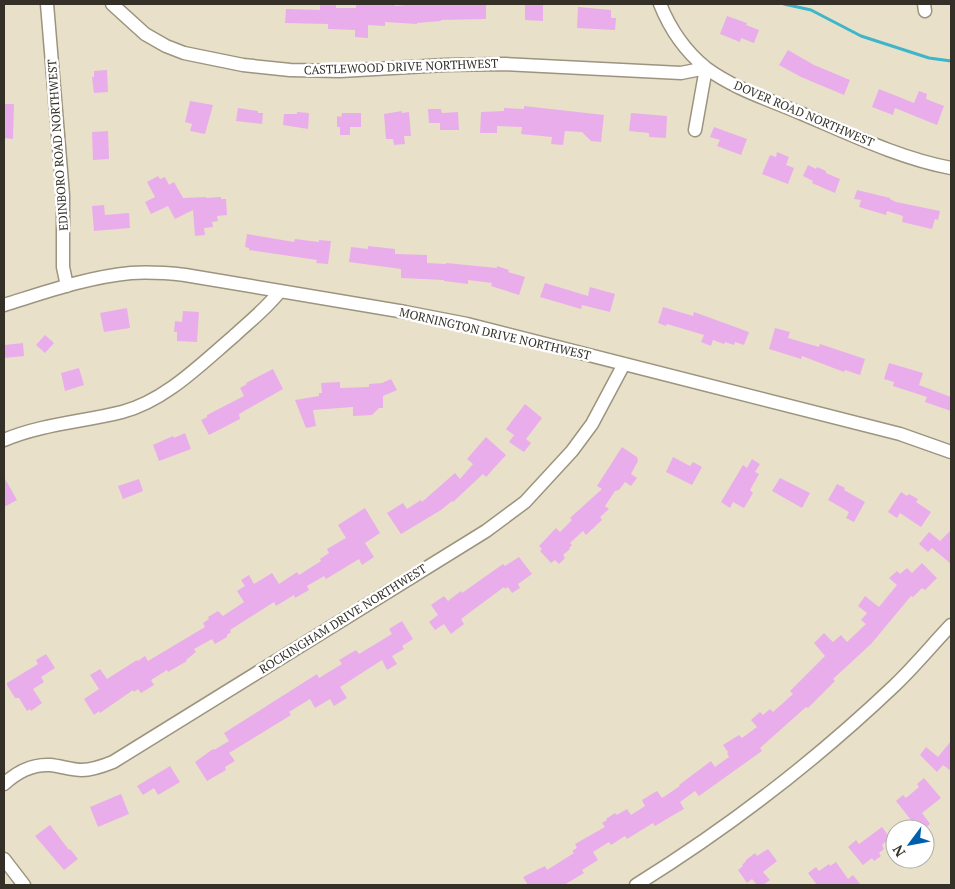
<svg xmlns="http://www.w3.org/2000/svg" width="955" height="889" viewBox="0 0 955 889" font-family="'PT Serif',serif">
<rect width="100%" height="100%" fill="#e9e0c9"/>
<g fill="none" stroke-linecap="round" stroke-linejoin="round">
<!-- stream -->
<path stroke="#3fb5ca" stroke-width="3" d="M784 4 811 10 861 36 929 58 951 61"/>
</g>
<!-- building -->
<path fill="#e9adeb" d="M320 4H336V8H356V4H395V6L416 4H486V19L441 20V21L417 23V24L385 22V26L368 25V38L355 37V30L328 29V24L285 23 286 9 320 10Z
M525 4H543V21L525 20Z
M578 7 611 10V18H616L615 30 577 28Z
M727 16 747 23 746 25 759 30 754 43 741 38 740 42 720 34Z
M788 50 814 65 850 80 844 95 801 77 779 65Z
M107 70 108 92 94 93 92 77H94V71Z
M879 89 914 103 919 91 927 94 926 99 944 106 937 125 895 108 893 115 872 107Z
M190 101 213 105 205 134 190 131 192 124 185 122Z
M4 104H14L13 139 4 138Z
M524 106 604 115 601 142 591 141 582 132 565 131 563 145 551 144 552 137 521 134 522 127 497 126V133H480L481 112 504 111V108L524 109Z
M238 108 258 111V113H263L262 124 236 121Z
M428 109H441L442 113 458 112 459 130H440V123H429Z
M402 111V113L409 112 411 136H404L405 144 394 145 393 139H386L384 114Z
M297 112 309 113 308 129 283 125 284 114H297Z
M342 113H361V127H350V135H340V127H337V116L341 117Z
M631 113 667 116 666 138 649 137V133L629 131Z
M714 127 747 139 741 155 717 146 720 140 710 137Z
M108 131 109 159 93 160 92 132Z
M777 152 789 157 786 165 794 168 788 184 762 174 770 155 776 157Z
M808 165 816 169 817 167 826 171V173L840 179 835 193 812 183 813 181 803 176Z
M158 176 160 179 165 177 169 185 174 182 183 198 206 197V198L221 197V199H226L227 215 217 216 218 221 212 222 213 227 204 228 205 235 195 236 193 210 175 219 168 206 151 214 145 202 155 197 147 182Z
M857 190 890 198V199L896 202 940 211 938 220 935 219 932 229 902 222 903 216 887 211 886 215 859 207 861 200 854 199Z
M104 205 105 215 129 213 130 228 94 231 92 206Z
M247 234 294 242 295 239 319 242V240L331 241 328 264 316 263 317 260 249 250V248L245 247Z
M368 246 395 249V254L427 255V263L446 264V263L497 268V266L509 270 508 272 525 277 519 295 491 286 492 283 468 280V284L444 281V280L401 278V269L349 262 351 247 368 249Z
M545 283 588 296 590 287 615 294 610 312 582 305 581 309 540 297Z
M663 307 693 316 694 312 749 332 744 345 735 342 734 345 725 342 724 344 713 340 711 346 701 342 704 335 667 324 666 326 658 323Z
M127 308 130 328 104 332 100 313Z
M183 311 199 312 197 342 177 341V332H174L175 321 182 322Z
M775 328 790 332 788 338 819 347 820 344 865 359 860 375 845 370 844 372 802 356 801 359 769 349Z
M45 335 54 343 45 353 36 345Z
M23 343 24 356 4 358V345Z
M889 363 923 373 919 385 951 397V411L925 402 927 397 893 386 894 382 884 379Z
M79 368 84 385 65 391 61 373Z
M273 369 283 389 239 414 240 419 209 435 201 420 207 417V415L244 396 240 388 247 384 246 383Z
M391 379 397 390 383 396V408H379L372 415 353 416V407L313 410 316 426 306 428 295 400 319 396V393H322L321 383 340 382V388L369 387V384L382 383Z
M525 404 542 418 526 439 531 443 524 452 509 442 514 435 506 429Z
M185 433 191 449 159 461 153 445 173 436 174 438Z
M486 437 506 455 486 477 483 474 453 502 452 501 441 510 401 534 387 513 403 503 407 509 421 500 422 502 455 473 460 479 473 464 467 459Z
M622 447 637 457 638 461 631 474 637 478 631 486 625 482 619 490 615 491 605 506 609 509 600 517 602 520 586 535 583 531 570 543 572 545 569 548 570 549 563 555 565 558 559 564 555 560 551 563 540 551 542 549 539 546 556 528 560 532 572 520 570 518 602 489 597 486Z
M673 457 690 466 693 462 702 467 692 485 666 472Z
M752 459 760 464 755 472 759 474 750 490 753 493 744 508 733 502 730 508 721 502 743 465 747 468Z
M4 477 17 500 4 507Z
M780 478 810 493 802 508 772 491Z
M139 479 143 491 123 499 118 486Z
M837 484 845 488 844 490 865 502 854 522 846 518 849 512 828 500Z
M901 492 907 496 909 494 918 499 916 502 931 512 921 527 900 513 897 518 888 512Z
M365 508 380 533 365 543 374 557 362 565 359 559 326 579 324 576 307 586 309 590 295 598 294 595 276 606 274 602 230 630 231 632 227 635V637L215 644 212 639 194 649 196 652 186 660 187 661 168 672 167 670 151 680 154 685 141 693 138 689 134 692 133 690 100 713 99 711 94 715 84 699 99 689 90 675 100 669 107 679 137 660 138 661 145 656 148 661 205 627 203 623 209 619 208 617 218 611 223 616 244 602 237 591 245 586 241 580 249 575 254 584 272 573 279 584 297 572 299 575 321 561 320 559 329 553 327 549 346 538 338 525Z
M951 530V564L932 548 928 552 919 544 929 532 940 541Z
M519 557 532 574 518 584 520 588 512 593 508 587 505 589 504 587 461 619 464 624 451 634 444 624 435 630 429 622 438 615 431 605 444 596 448 601 461 591 462 593 503 564 505 566Z
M922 563 937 578 925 590 922 588 913 597 911 596 871 644 833 679 835 681 808 708 806 707 760 748 762 751 699 796 695 791 680 802 684 809 670 817 655 826 653 823 627 839 625 836 611 845 609 842 593 852 598 860 582 870 584 873 564 885H528L523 877 545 866 547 870 574 853 572 851 577 848 575 844 605 827 602 823 607 820 606 819 615 813 617 815 627 809 631 815 645 806 642 800 657 791 662 798 680 786 679 785 711 761 715 767 729 757 727 753 728 752 723 745 739 735 742 738 757 727 751 720 760 712 763 715 770 709 773 712 793 694 790 691 825 656 814 643 824 633 833 642 841 635 847 642 866 624 861 620 867 613 858 606 865 596 879 607 897 585 889 578 897 571 900 574 907 568 912 573Z
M402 621 413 639 402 646 404 649 392 656 397 664 387 670 382 660 340 687 347 698 334 706 330 699 315 708 310 699 289 712 291 715 229 753 235 761 225 767 226 770 207 781 195 762 213 749 214 750 229 741 224 733 317 674 319 678 342 664 339 660 356 650 359 654 392 634 389 629Z
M46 654 55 668 41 677 44 682 33 689 42 703 31 711 30 709 27 711 19 698H15L7 685V683L38 664 36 660Z
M951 741V771L943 765 937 772 920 755 926 747 938 757Z
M170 766 180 782 158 795 154 788 143 795 137 786Z
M924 778 941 798 922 813 930 824 924 829H918L896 801 903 795 906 798 919 787 917 784Z
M121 794 129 814 98 827 90 807Z
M50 825 69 850 70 849 78 859 64 870 35 836Z
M882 827 890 838 882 845 884 849 879 853 881 856 874 861 872 858 863 865 848 847 856 840 859 844Z
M768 849 777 861 763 872 770 880 763 885H757L752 879 747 883 738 870 743 866 742 865 746 861V860L755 853 757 856Z
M836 862 848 879 853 875 861 885H817L808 873 816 867 819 871 829 864 830 866Z"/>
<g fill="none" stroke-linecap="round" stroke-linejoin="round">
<defs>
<path id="minor" d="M47 4 63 195V267L67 286
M112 4 145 34 166 46 184 53 243 65 290 70 340 71 445 65 505 64 681 73 706 68 695 130
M660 4C670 29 685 51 706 68 733 88 767 99 798 112 848 133 898 158 951 168
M924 4 925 11
M4 305C46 292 88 277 131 273 149 272 167 273 185 275L405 312 467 324 900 434 951 452
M4 440C42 424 82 422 122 412 165 401 201 364 234 336 250 321 267 308 280 291
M4 784C17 772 32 764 50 765 61 766 71 770 82 770 92 770 103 766 113 762L486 531 525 502 572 451 592 424 624 364
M4 859 24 885
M636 885C728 828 815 761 894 686 914 667 932 645 951 625"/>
</defs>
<!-- minor casing -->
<use href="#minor" stroke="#9c947f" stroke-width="15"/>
<!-- minor -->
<use href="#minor" stroke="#fff" stroke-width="12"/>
</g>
<g text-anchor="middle" stroke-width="5" stroke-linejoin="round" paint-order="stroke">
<!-- street labels -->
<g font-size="12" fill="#343028" stroke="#fff">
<text transform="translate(401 67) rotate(-2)" y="4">CASTLEWOOD DRIVE NORTHWEST</text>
<text transform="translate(804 114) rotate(23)" y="4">DOVER ROAD NORTHWEST</text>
<text transform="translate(58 145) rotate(-94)" y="4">EDINBORO ROAD NORTHWEST</text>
<text transform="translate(495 334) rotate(13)" y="4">MORNINGTON DRIVE NORTHWEST</text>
<text transform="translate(343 619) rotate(-32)" y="4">ROCKINGHAM DRIVE NORTHWEST</text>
</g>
</g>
<!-- border -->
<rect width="955" height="889" fill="none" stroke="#343028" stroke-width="10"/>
<!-- north arrow -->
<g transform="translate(910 844) rotate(238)"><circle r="24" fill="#ffffff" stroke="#aeaca9"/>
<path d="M0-4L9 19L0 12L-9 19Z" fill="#005fac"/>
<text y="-8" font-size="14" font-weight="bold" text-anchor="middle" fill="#343028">N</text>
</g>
</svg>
